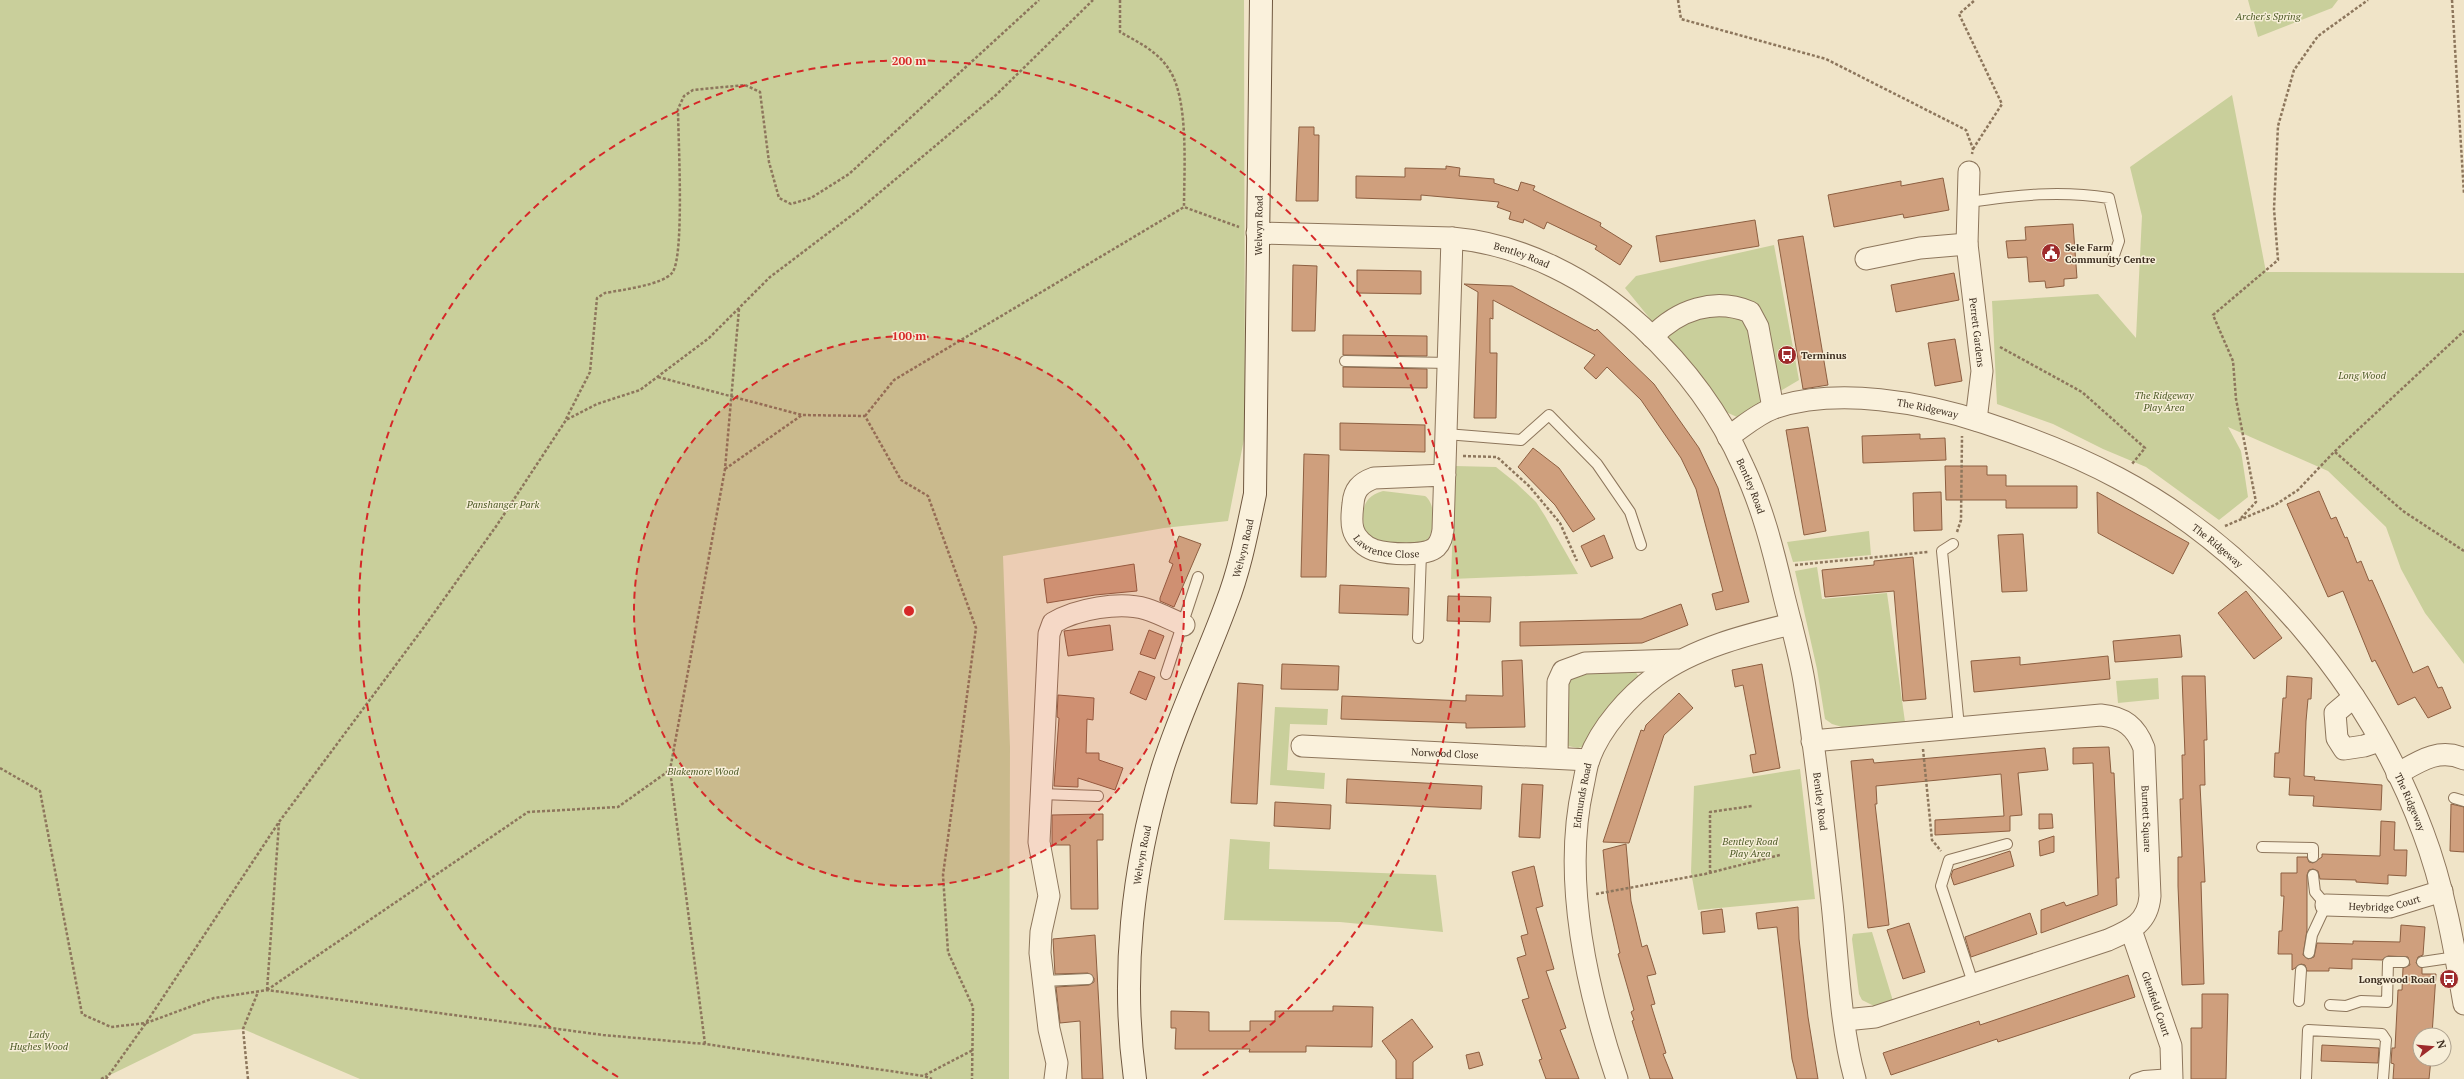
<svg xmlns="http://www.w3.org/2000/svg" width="2464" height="1079" viewBox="0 0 2464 1079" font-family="'PT Serif',serif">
<rect width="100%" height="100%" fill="#f0e4c8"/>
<!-- green -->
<path fill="#c9cf9b" d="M0 0H1244L1245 434 1228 521 1164 528 1003 556 1010 747 1009 1079H360L243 1029 194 1034 108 1076 107 1079H0Z
M2248 0H2338L2332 8 2258 37Z
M2232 95 2266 272 2464 273V664L2425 613 2401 569 2386 527 2328 471 2228 427 2241 451 2248 497 2219 520 2146 467 2103 449 2053 424 1997 404 1992 301 2098 294 2136 338 2142 216 2130 167Z
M1774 245 1799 380 1737 417 1726 412 1625 288 1636 276Z
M1455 466 1496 467 1516 483 1536 502 1545 516 1578 574 1451 579Z
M1383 491 1425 496C1437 504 1435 535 1424 544H1376L1365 534C1362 514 1360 497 1383 491Z
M1869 531 1871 555 1793 562 1787 542Z
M1817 567 1822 599 1887 593 1905 722 1842 727 1832 724 1825 719 1817 669 1795 571Z
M1635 671 1639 677 1585 746 1578 748 1563 745 1565 682 1578 673Z
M2158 678 2159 699 2118 703 2116 681Z
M1275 707 1328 709 1327 725 1290 724 1287 770 1325 773 1324 789 1270 785Z
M1800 769 1815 899 1698 910 1691 872 1694 786Z
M1230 839 1270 842 1269 869 1436 875 1443 932 1340 922 1224 920Z
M1872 932 1893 1001 1874 1006 1862 1000 1859 994 1852 939 1853 934Z"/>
<!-- building -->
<path fill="#cf9f7d" stroke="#8d5f41" d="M1299 127H1314V135H1319L1318 201H1296Z
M1446 166 1460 168 1459 176 1494 179V183L1518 191 1521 182 1535 186 1533 190 1601 223 1600 226 1632 246 1620 265 1595 249 1597 246 1547 222 1544 229 1524 219 1523 223 1509 219 1511 212 1497 207 1499 202 1421 195V200L1356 198V176L1405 177V168L1446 169Z
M1943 178 1949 210 1904 218 1903 214 1834 227 1828 195 1901 181V186Z
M1755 220 1759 246 1660 262 1656 236Z
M2073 224 2077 278 2064 279V286L2046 288 2045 281 2029 282 2027 257 2008 258 2006 241 2026 240 2025 227Z
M1803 236 1828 385 1803 389 1778 240Z
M1293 265 1317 266 1315 331H1292Z
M1357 270 1421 271V294L1357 293Z
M1954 273 1959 300 1896 312 1891 285Z
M1464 284 1512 286 1595 331 1597 329 1654 384 1699 448 1718 488 1749 602 1716 610 1712 594 1723 591 1696 489 1681 458 1641 400 1607 367 1596 379 1584 368 1595 355 1493 300V319L1490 318V353H1497L1496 418H1474L1478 292Z
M1343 335 1427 336V356L1343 355Z
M1955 339 1962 381 1935 386 1928 343Z
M1343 367 1427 369V388L1343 387Z
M1340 423 1425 425V452L1340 450Z
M1808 427 1826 531 1804 535 1786 430Z
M1920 434V439L1945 438 1946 460 1863 463 1862 436Z
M1533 448 1559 468 1595 519 1573 532 1555 505 1518 467Z
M1304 454 1329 455 1326 577H1301Z
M1945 466H1987V475H2006V486H2077V508H2006V500H1946Z
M2319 491 2331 519 2336 517 2345 538 2347 537 2357 563 2361 561 2369 581 2372 580 2413 673 2428 666 2438 688 2442 687 2451 708 2428 718 2415 697 2398 705 2375 660 2372 662 2343 591 2328 597 2287 504Z
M1941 492 1942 530 1914 531 1913 493Z
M2097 492 2189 543 2173 574 2098 533Z
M2023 534 2027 591 2002 592 1998 535Z
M1604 535 1613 558 1591 567 1581 546Z
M1179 536 1201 544 1174 607 1160 601V598L1173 564 1169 562Z
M1913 557 1926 699 1903 701 1894 591 1825 597 1822 570 1874 565V561Z
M1134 564 1137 591 1095 595 1047 603 1044 579Z
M1340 585 1409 588 1408 615 1339 613Z
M2246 591 2282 638 2254 659 2218 613Z
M1448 596 1491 597 1490 622 1447 621Z
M1681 604 1688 625 1642 643 1520 646V622L1641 619Z
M1110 625 1113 650 1068 656 1064 631Z
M1149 630 1164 636 1155 659 1140 654Z
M2180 635 2182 657 2115 662 2113 641Z
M2108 656 2110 679 1974 692 1971 661 2020 657V665Z
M1522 660 1525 727 1466 728V723L1341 719 1342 696 1466 701V695L1503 696 1502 661Z
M1282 664 1339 666 1338 690 1281 689Z
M1762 664 1780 768 1753 773 1750 755 1756 754 1743 685 1735 687 1732 670Z
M1139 671 1155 677 1146 700 1130 693Z
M2182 676H2205L2207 740H2204L2205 785H2200L2205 882H2201L2204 984 2182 985 2178 886V857H2182L2180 799H2183L2182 755H2185Z
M2287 676 2312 678 2311 699H2308L2306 721 2304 776 2315 777 2314 780 2382 785 2381 810 2313 806 2314 796 2289 795 2290 778 2274 777 2275 753H2279L2283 698H2286Z
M1238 683 1263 685 1257 804 1231 803Z
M1679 693 1693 708 1664 735 1629 843 1603 842 1641 730 1644 731 1646 725Z
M1058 695 1094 698 1093 720 1087 719 1086 753H1099V760L1123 768 1115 790 1078 778V787L1054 786 1059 718 1057 717Z
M2109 747 2111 773H2114L2119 878H2116L2117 905 2041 933V910L2064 902 2066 906 2098 895 2093 763 2073 764V748Z
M2045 748 2048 770 2018 773 2022 815 2010 816V831L1935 835V820L2004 816 2001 774 1876 786 1877 804H1875L1889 925 1868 928 1851 761 1873 759 1874 763Z
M1347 779 1482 786 1481 809 1346 803Z
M1522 784 1543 785 1540 838 1519 837Z
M1275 802 1331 805 1330 829 1274 826Z
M2451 804 2464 807V852L2450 851Z
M1103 814V840H1097L1098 909H1071L1070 845H1052V815Z
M2039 814H2052L2053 828 2039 829Z
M2381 821 2395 822 2394 850H2407L2406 876 2388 875V884L2356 882V880L2320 879 2318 871 2313 869 2309 870 2307 875V930L2303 955 2308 959 2314 957 2317 943 2353 944V941L2400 942 2401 925 2425 927 2423 955 2418 957 2416 963 2422 968V974H2436L2432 1035H2420V1059H2431L2429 1079H2393L2394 1064 2391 1063 2392 1048H2395L2398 990H2402L2403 968 2410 965 2408 957 2388 956 2382 960 2352 959V969L2329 968V971H2307L2305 965 2301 964 2292 970V954H2278L2279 931H2282L2284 896H2281V873H2297V857H2307L2309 862 2313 863 2322 857V854L2380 856Z
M2054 836V852L2040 856 2039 841Z
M1626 844 1631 901 1642 947 1647 945 1656 974 1647 976 1655 1004 1651 1005 1666 1053 1663 1054 1673 1079H1650L1632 1021 1634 1020 1631 1012 1634 1010 1618 954 1620 953 1608 900 1603 850Z
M2010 851 2014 866 1954 885 1951 876 1953 870Z
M1534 866 1543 906 1536 908 1554 969 1546 971 1566 1028 1560 1030 1579 1079H1546L1539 1060 1542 1059 1522 1000 1529 998 1517 958 1526 955 1521 936 1528 934 1512 872Z
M1798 907 1799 939 1808 1017 1818 1079H1797L1792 1059 1777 927 1758 929 1756 913Z
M1722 909 1725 932 1703 934 1701 912Z
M2030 913 2037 934 1971 957 1965 937Z
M1909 923 1925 972 1903 979 1887 930Z
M1095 935 1103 1079H1082L1080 1021 1060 1023 1056 987 1089 985 1094 982V978L1088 973 1055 974 1053 939Z
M2128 975 2135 997 1998 1042 1997 1039 1891 1075 1883 1053 1979 1021 1980 1025Z
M2202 994H2228L2226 1079H2191V1028H2202Z
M1333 1006 1373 1007 1372 1047 1306 1046V1052H1249L1250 1049H1175L1176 1028H1171V1011L1209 1012V1031H1250V1021H1275V1011H1333Z
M1412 1019 1433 1047 1413 1062V1079H1396V1060L1382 1041Z
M2322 1045 2379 1048 2378 1063 2321 1061Z
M1479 1052 1483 1065 1469 1069 1466 1055Z"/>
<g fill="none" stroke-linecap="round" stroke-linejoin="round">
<defs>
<path id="service" d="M1968 202C2019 195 2059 190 2109 198L2119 241 2112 261
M1345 361 1449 363
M1446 434 1521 440 1549 415 1597 464 1630 512 1641 545
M1953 544 1942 551 1959 727
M1418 638 1421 553
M1166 674 1198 577
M1041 794 1098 796
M2454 798 2464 801
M2262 847 2313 848V857
M2309 953 2312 935 2326 905 2315 892 2313 875
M2422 962 2456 957
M1043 981 1088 979
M1973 983 1941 886 1949 860 2007 844
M2299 1001 2301 970
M2330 1005 2346 1006 2361 1001 2387 1002 2388 962H2404
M2135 1079 2144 1076 2172 1074
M2306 1079 2308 1030 2382 1034 2386 1040 2383 1079"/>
<g id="minor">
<path id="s1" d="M1969 172 1967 244 1982 371 1976 420"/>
<path id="s2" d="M1257 233 1452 238C1522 244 1591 280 1642 327 1684 366 1720 414 1743 466 1762 506 1773 549 1783 592 1790 621 1799 651 1804 681 1816 754 1824 829 1832 903 1838 958 1840 1026 1855 1079"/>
<path d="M1866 259 1920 248 1967 244"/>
<path d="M1652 337C1678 310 1714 297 1750 312L1758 327 1773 408"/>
<path id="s3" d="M1728 437C1743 427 1757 414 1774 408 1838 387 1922 402 1985 423 2031 438 2075 455 2118 478 2256 551 2369 687 2423 832 2444 887 2454 946 2464 1004"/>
<path id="s4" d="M1445 475 1374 478C1360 483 1354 490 1353 504 1352 512 1351 522 1353 529 1355 538 1365 547 1374 550 1388 554 1425 557 1436 547 1441 542 1442 537 1443 530L1452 238"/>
<path d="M2354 697 2335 713 2337 738 2344 749 2364 746 2379 741"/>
<path id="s5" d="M1812 741 2101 715C2124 717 2136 727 2144 748L2150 896C2148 923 2131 930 2108 940L1875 1017 1845 1020"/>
<path id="s6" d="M1302 746 1589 760"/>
<path d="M1557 757 1558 682 1563 671 1585 663 1678 660"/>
<path d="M2397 774C2418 762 2439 747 2464 759"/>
<path id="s7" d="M2326 905 2390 907 2442 891"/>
<path id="s8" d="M2131 930 2171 1046 2172 1079"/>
<path d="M1055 1079 1057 1063 1049 1029 1040 953 1041 932 1049 896 1039 842 1049 634 1053 623C1076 609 1120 601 1146 609 1159 613 1172 620 1184 625"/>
<path id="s9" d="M1617 1079C1587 990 1562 879 1583 786 1585 777 1586 768 1589 759 1601 727 1629 696 1656 676 1694 648 1746 635 1791 624"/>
</g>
<g id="secondary">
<path id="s10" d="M1135 1079C1121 976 1132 869 1162 770 1179 714 1206 660 1226 605 1240 569 1247 532 1255 494L1261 0"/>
</g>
</defs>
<!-- service casing -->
<use href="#service" stroke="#8d765c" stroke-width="12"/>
<!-- minor casing -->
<use href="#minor" stroke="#8d765c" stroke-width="23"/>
<!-- secondary casing -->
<use href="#secondary" stroke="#6f573f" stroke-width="24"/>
<!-- path -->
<path stroke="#8d765c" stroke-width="2.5" stroke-dasharray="3 2" stroke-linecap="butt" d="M1120 0V32C1138 42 1159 52 1170 71 1189 101 1184 171 1184 207
M1678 0 1681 19 1826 59 1966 130 1973 149 1972 154
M2452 0 2464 194
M1973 149 2002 104 1959 14 1975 0
M2000 347 2082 392 2145 448 2132 464
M658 377 802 415
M865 416 894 380 1184 207 1239 227
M566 419 590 372 597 298 605 293C621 290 662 285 672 273 685 258 678 135 678 109L684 96 693 90 745 85 760 92 769 162 779 198 791 204 811 198 849 174 1039 0
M2335 452 2403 511 2464 551
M1463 456 1497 457 1529 486 1560 523 1577 561
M725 469 802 415 865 416 901 480 928 496 976 628 943 875 948 952 973 1007 972 1079
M2241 518 2256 502 2236 399 2233 361 2213 315 2278 260 2274 209 2278 126 2294 70 2318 36 2368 0
M2225 526 2275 505 2298 490 2334 452 2464 331
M1957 532 1961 520 1962 436
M1795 565 1928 552
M1923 749 1932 840 1941 851
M0 768 40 791 82 1014 111 1027 146 1023 214 998 267 990 603 1035 705 1044 924 1076 932 1079
M1710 873V812L1752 806
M1596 894 1705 874 1780 855
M267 990 528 812 618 807 670 770
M267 990 279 823
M705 1044 670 770 725 469 739 309
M925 1075 973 1050
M101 1079 107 1076
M106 1079 146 1023 279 822 424 627 497 525 566 420 597 404 640 390 709 338 770 277 860 209 996 95 1093 0
M248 1079 243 1029 258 992"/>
<!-- service -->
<use href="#service" stroke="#faf1dc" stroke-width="10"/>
<!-- minor -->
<use href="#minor" stroke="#faf1dc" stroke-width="21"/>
<!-- secondary -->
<use href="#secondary" stroke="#faf1dc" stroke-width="22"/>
</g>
<!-- distance rings -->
<circle cx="909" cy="611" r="275" fill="#d62828" fill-opacity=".12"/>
<g fill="none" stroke="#d62828" stroke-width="2" stroke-dasharray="7 5">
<circle cx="909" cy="611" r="275"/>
<path d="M618 1077A550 550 0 1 1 1200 1077"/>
</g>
<!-- icons -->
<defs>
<symbol id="civic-disc" viewBox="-11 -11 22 22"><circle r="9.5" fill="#9e2a2b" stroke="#f7eed8"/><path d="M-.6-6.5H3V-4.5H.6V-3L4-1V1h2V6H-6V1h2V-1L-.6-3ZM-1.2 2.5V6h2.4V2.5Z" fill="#fff"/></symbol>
<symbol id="bus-disc" viewBox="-11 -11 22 22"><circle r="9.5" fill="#9e2a2b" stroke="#f7eed8"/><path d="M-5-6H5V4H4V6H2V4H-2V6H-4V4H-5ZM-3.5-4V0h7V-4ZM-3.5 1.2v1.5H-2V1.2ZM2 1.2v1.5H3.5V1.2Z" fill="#fff"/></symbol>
</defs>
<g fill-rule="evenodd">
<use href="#civic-disc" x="2040" y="242" width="22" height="22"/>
<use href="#bus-disc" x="1776" y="344" width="22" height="22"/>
<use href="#bus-disc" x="2438" y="968" width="22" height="22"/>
</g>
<g text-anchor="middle" stroke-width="3" stroke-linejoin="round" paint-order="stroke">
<!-- park labels -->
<g font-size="10" font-style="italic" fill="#4d5a26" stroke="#f7eed8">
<text x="2268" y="20">Archer's Spring</text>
<text x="2362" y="379">Long Wood</text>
<text x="2164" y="399">The Ridgeway<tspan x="2164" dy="12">Play Area</tspan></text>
<text x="503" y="508">Panshanger Park</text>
<text x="703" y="775">Blakemore Wood</text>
<text x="1750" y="845">Bentley Road<tspan x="1750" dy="12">Play Area</tspan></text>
<text x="39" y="1038">Lady<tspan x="39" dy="12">Hughes Wood</tspan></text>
</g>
<!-- street labels -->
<g font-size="10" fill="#3d2e20" stroke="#f7eed8">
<text dy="4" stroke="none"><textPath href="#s10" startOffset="873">Welwyn Road</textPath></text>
<text dy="4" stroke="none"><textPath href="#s2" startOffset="267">Bentley Road</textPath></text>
<text dy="4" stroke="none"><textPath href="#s1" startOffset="161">Perrett Gardens</textPath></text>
<text dy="4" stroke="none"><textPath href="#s3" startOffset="210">The Ridgeway</textPath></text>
<text dy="4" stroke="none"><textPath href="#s2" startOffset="603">Bentley Road</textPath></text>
<text dy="4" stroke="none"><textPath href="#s4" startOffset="174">Lawrence Close</textPath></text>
<text dy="4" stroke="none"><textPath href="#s3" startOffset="534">The Ridgeway</textPath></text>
<text dy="4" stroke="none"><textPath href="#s10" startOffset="549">Welwyn Road</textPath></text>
<text dy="4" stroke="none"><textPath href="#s6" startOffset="143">Norwood Close</textPath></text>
<text dy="4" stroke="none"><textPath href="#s9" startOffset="289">Edmunds Road</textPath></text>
<text dy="4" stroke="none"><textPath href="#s2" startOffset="927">Bentley Road</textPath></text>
<text dy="4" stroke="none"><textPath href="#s3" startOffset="858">The Ridgeway</textPath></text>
<text dy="4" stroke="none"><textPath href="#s5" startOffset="419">Burnett Square</textPath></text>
<text dy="4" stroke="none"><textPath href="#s10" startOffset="225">Welwyn Road</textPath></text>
<text dy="4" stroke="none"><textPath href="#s7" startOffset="59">Heybridge Court</textPath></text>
<text dy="4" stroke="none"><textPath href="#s8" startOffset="78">Glenfield Court</textPath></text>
</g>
<!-- poi labels -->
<g font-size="10" font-weight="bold" fill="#3d2e20" stroke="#f7eed8" text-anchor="start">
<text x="2065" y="251">Sele Farm<tspan x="2065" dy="12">Community Centre</tspan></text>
<text x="1801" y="359">Terminus</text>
<text x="2435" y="983" text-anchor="end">Longwood Road</text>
</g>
</g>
<circle cx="909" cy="611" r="6" fill="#d62828" stroke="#f7eed8" stroke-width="2"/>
<g font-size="12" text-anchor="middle" font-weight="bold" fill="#d62828" stroke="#f7eed8" stroke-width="3" stroke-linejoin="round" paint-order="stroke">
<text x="909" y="65">200 m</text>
<text x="909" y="340">100 m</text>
</g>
<!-- north arrow -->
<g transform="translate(2432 1047) rotate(74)"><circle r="19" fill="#f7eed8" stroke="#ada18e"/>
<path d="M0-3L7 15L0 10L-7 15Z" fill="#9e2a2b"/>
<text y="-6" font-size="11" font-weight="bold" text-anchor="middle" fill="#3d2e20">N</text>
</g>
</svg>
